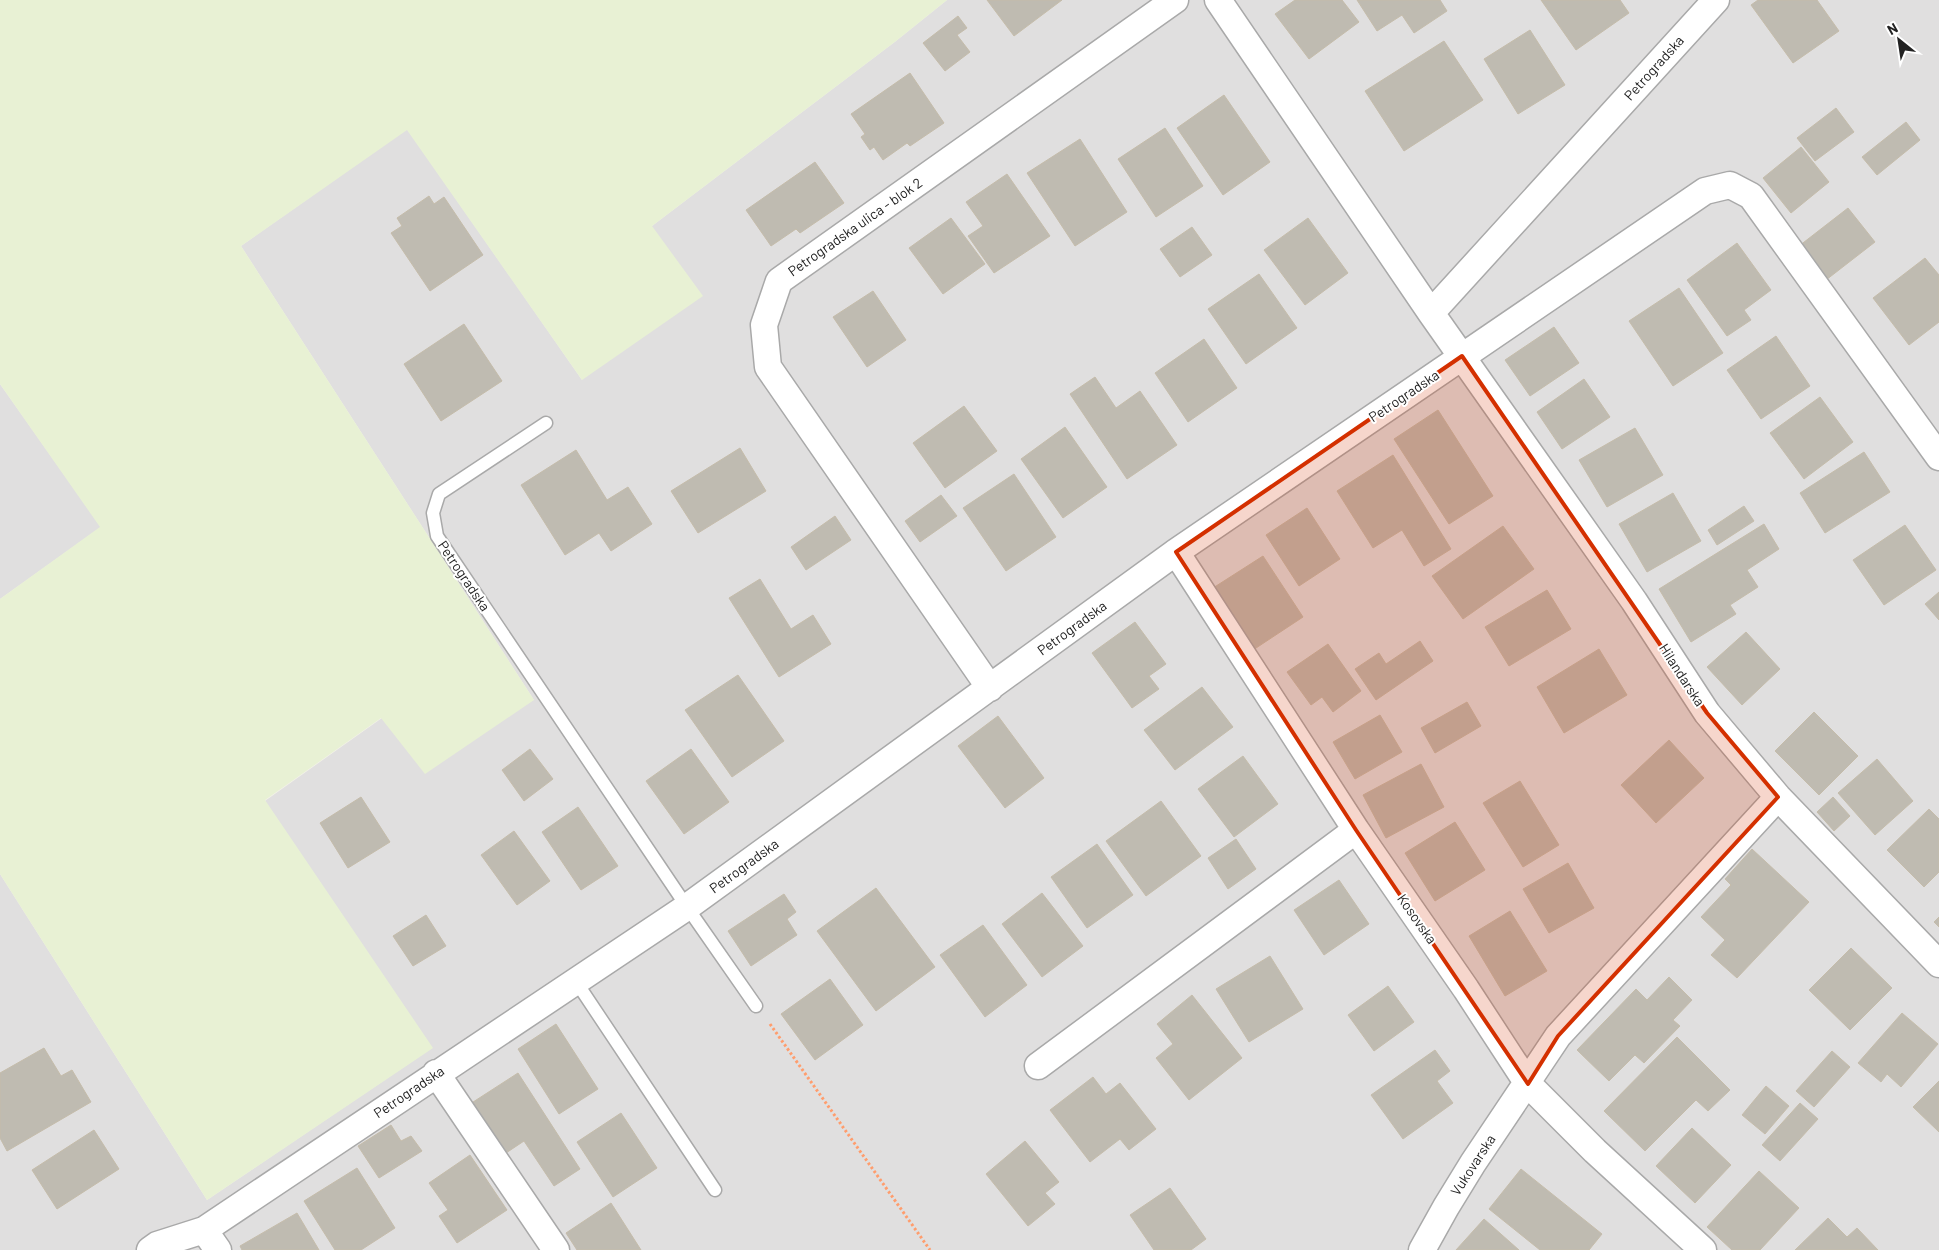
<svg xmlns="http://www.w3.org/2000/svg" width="1939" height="1250" viewBox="0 0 1939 1250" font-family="Barlow,sans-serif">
<rect width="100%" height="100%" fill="#f2f1e8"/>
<!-- residential -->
<path fill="#e0dfdf" d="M947 0H1939V1250H0V874L207 1200 432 1048 265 801 382 718 534 700 241 246 407 129 582 380 652 226 896 41Z
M0 384 101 527 0 599Z"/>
<!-- farmland -->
<path fill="#e8f1d4" d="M0 0H947L896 41 652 226 703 296 582 380 407 130 241 246 534 700 425 774 381 718 265 800 433 1048 207 1200 0 874V599L100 527 0 384Z"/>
<!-- building -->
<path fill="#bfbbb1" stroke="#c5bcaa" d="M987 0H1062L1014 36Z
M1295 0H1342L1359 22 1309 59 1275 14Z
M1357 0H1440L1447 11 1414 33 1402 15 1377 31Z
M1541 0H1620L1629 13 1576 50Z
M1758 0H1817L1839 31 1793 63 1751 5Z
M958 16 967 28 957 35 970 52 945 71 923 43Z
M1530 30 1565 85 1518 114 1484 59Z
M1444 41 1483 100 1404 151 1365 91Z
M910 73 944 123 910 146 907 143 883 160 874 147 870 150 861 137 865 134 851 114Z
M1224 95 1270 162 1223 195 1177 128Z
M1836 108 1854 132 1815 161 1797 138Z
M1906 122 1920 140 1877 175 1862 157Z
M1165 128 1203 186 1156 217 1118 159Z
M1080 139 1127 212 1075 246 1027 173Z
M1801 147 1829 182 1791 213 1763 178Z
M815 162 844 203 800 233 796 229 771 246 746 210Z
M1007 174 1050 236 994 273 968 236 983 226 966 202Z
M429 196 434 204 444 197 483 255 430 291 391 233 402 226 397 218Z
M1848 208 1875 242 1826 280 1799 246Z
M951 218 985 264 943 294 909 248Z
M1308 218 1348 273 1305 305 1264 250Z
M1192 227 1212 255 1180 277 1160 249Z
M1737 243 1771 290 1744 310 1751 320 1727 336 1687 280Z
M1925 258 1939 275V322L1909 345 1873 298Z
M1259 274 1297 328 1246 364 1208 309Z
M1679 288 1723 353 1673 386 1629 321Z
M873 291 906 340 867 367 833 317Z
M464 324 502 381 441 421 404 364Z
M1554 327 1579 363 1530 396 1505 360Z
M1776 336 1810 386 1761 419 1727 370Z
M1204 339 1237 388 1188 422 1155 373Z
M1095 377 1116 408 1140 391 1177 445 1127 479 1070 394Z
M1584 379 1610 417 1562 449 1537 412Z
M1820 397 1853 442 1804 479 1770 433Z
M964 406 997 451 945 488 913 443Z
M1438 410 1493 496 1449 524 1394 439Z
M1065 427 1107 487 1063 518 1021 459Z
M1635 428 1663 475 1607 507 1579 460Z
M740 448 766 491 698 533 671 491Z
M576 450 607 500 628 487 652 524 611 551 599 533 565 555 521 485Z
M1864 452 1890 492 1825 533 1800 493Z
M1393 455 1451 549 1424 566 1402 530 1373 548 1337 491Z
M1014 474 1056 537 1006 571 963 508Z
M1673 493 1701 541 1647 572 1619 524Z
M941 495 957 516 920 542 905 521Z
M1744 506 1754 521 1717 545 1708 530Z
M1307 508 1340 559 1299 586 1266 535Z
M835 516 851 540 806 570 791 547Z
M1764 524 1779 549 1747 570 1758 587 1730 605 1736 614 1691 642 1659 589Z
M1905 525 1936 570 1884 605 1853 560Z
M1503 526 1534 569 1463 619 1432 576Z
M1263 556 1303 617 1253 650 1213 588Z
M760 579 791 629 813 615 831 644 779 677 729 598Z
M1547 590 1571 629 1509 666 1485 627Z
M1939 592V620L1925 604Z
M1135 622 1166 664 1149 676 1159 689 1132 708 1092 653Z
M1746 632 1780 669 1742 705 1707 667Z
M1420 641 1433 661 1376 700 1355 669 1379 653 1386 664Z
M1328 644 1361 691 1333 712 1322 697 1311 705 1287 672Z
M1599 649 1627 695 1564 733 1537 687Z
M738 675 784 741 732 777 685 710Z
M1202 687 1233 727 1175 770 1144 730Z
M1467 702 1481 726 1435 753 1421 728Z
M1814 712 1858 756 1819 795 1775 751Z
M1380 715 1402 752 1355 779 1333 742Z
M998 716 1044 778 1005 808 958 746Z
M1669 740 1704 778 1656 823 1621 785Z
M530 749 553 779 524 801 502 770Z
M691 749 729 802 684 834 646 781Z
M1243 756 1278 804 1234 837 1198 789Z
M1877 759 1913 801 1875 835 1838 793Z
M1421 764 1444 807 1386 838 1363 795Z
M1520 781 1559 845 1523 867 1483 803Z
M361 797 390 842 348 868 320 823Z
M1833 797 1850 816 1834 831 1817 812Z
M1161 801 1201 856 1146 896 1106 841Z
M578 807 618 866 581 890 542 832Z
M1929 809 1939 819V872L1924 887 1887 850Z
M1455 822 1485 870 1435 901 1405 853Z
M514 831 550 881 517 905 481 855Z
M1236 839 1256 869 1228 889 1208 858Z
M1097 844 1133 895 1087 928 1051 877Z
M1752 849 1809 902 1737 978 1711 955 1725 940 1701 917 1731 885 1725 879Z
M1568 863 1594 908 1549 933 1523 889Z
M1339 880 1369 924 1324 955 1294 910Z
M876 888 935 967 876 1011 817 931Z
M1042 893 1083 946 1042 977 1002 924Z
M784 894 796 912 787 919 797 935 751 966 728 931Z
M1510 911 1547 971 1505 996 1469 936Z
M426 915 446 946 413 966 393 936Z
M1939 917V927L1934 922Z
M983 925 1027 985 985 1017 940 955Z
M1851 948 1892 988 1850 1030 1809 990Z
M1270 956 1303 1009 1249 1042 1216 989Z
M1669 977 1692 1000 1673 1020 1680 1026 1644 1063 1635 1055 1609 1081 1577 1050 1636 989 1647 1000Z
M830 979 863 1025 815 1060 781 1014Z
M1388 986 1414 1022 1374 1051 1348 1015Z
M1192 995 1242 1058 1189 1100 1156 1058 1173 1044 1157 1024Z
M1902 1013 1938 1044 1901 1087 1887 1074 1881 1082 1858 1063Z
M556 1024 598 1089 559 1114 518 1049Z
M1677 1037 1730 1090 1708 1111 1696 1100 1645 1151 1604 1111Z
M44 1048 61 1076 72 1070 91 1102 7 1151 0 1138V1073Z
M1435 1050 1450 1071 1437 1081 1453 1103 1403 1139 1371 1095Z
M1832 1051 1850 1067 1814 1107 1796 1091Z
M518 1073 580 1169 554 1186 524 1141 503 1155 470 1104Z
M1093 1077 1106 1094 1120 1083 1156 1129 1129 1150 1120 1139 1090 1162 1050 1110Z
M1939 1081V1132L1913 1107Z
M1766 1086 1789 1106 1765 1134 1742 1115Z
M1800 1103 1818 1119 1780 1161 1762 1145Z
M621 1113 657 1168 613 1197 577 1142Z
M391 1125 401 1141 411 1136 422 1151 379 1178 358 1146Z
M1692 1128 1731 1165 1695 1203 1656 1166Z
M94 1130 119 1169 57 1209 32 1170Z
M1025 1141 1059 1182 1045 1193 1055 1204 1028 1226 986 1174Z
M470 1155 507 1210 457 1243 439 1216 448 1210 429 1183Z
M357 1168 395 1228 361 1250H335L304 1201Z
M1521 1169 1602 1234 1589 1250H1540L1489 1209Z
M1759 1171 1799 1208 1760 1250H1732L1707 1227Z
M1170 1188 1206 1239 1191 1250H1154L1130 1215Z
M611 1203 641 1250H577L566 1233Z
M297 1213 319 1250H242L240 1246Z
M1828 1218 1847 1237 1857 1228 1878 1250H1795Z
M1484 1219 1519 1250H1456Z"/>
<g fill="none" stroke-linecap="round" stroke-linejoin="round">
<defs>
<path id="lane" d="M546 423 439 494 433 513 437 536 687 907 756 1006
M575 980 715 1190"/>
<path id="street" d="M1218 0 1431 313 1634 601 1707 713 1778 797 1939 964
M1431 313 1716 0
M1176 552 1356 830 1466 989 1528 1084 1595 1151 1703 1250
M990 688 768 367 764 325 779 281 1175 0
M1038 1066 1356 830
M436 1073 556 1250
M204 1230 218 1250
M150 1250 157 1245 204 1230 687 907 1176 552 1705 191 1730 185 1751 196 1939 457
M1422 1250 1446 1207 1473 1163 1558 1036 1778 797"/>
</defs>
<!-- lane casing -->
<use href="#lane" stroke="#a9a9a9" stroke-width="15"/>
<!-- street casing -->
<use href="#street" stroke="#a9a9a9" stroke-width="29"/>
<!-- path -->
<path stroke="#ff9d6d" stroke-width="3" stroke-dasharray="2.5 2.5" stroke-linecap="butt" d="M770 1024 930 1250"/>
<!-- lane -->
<use href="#lane" stroke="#fff" stroke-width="12"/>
<!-- street -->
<use href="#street" stroke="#fff" stroke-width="26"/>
</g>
<!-- marked area -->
<path fill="#d43000" fill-opacity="0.2" stroke="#d43000" stroke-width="4" stroke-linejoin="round" d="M1462 356 1707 713 1778 797 1558 1036 1528 1084 1356 830 1176 552Z"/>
<g text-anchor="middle" stroke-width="4" stroke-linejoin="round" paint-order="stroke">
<!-- street labels -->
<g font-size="14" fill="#222" stroke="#fff">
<text transform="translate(1654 68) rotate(-48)" y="5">Petrogradska</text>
<text transform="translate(855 227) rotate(-35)" y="5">Petrogradska ulica - blok 2</text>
<text transform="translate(1404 396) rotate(-34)" y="5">Petrogradska</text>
<text transform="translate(464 576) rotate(56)" y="5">Petrogradska</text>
<text transform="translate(1072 628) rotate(-36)" y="5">Petrogradska</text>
<text transform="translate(1682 675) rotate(57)" y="5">Hilandarska</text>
<text transform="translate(744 866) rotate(-36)" y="5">Petrogradska</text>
<text transform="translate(1417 919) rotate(55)" y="5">Kosovska</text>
<text transform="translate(409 1092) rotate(-34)" y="5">Petrogradska</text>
<text transform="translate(1473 1165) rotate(-57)" y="5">Vukovarska</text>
</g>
</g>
<!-- north arrow -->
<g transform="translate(1899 40) rotate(330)" stroke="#ffffff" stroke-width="4" paint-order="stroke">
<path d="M0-4L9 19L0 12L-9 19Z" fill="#222222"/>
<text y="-8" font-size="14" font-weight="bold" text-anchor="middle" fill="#222222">N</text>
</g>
</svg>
